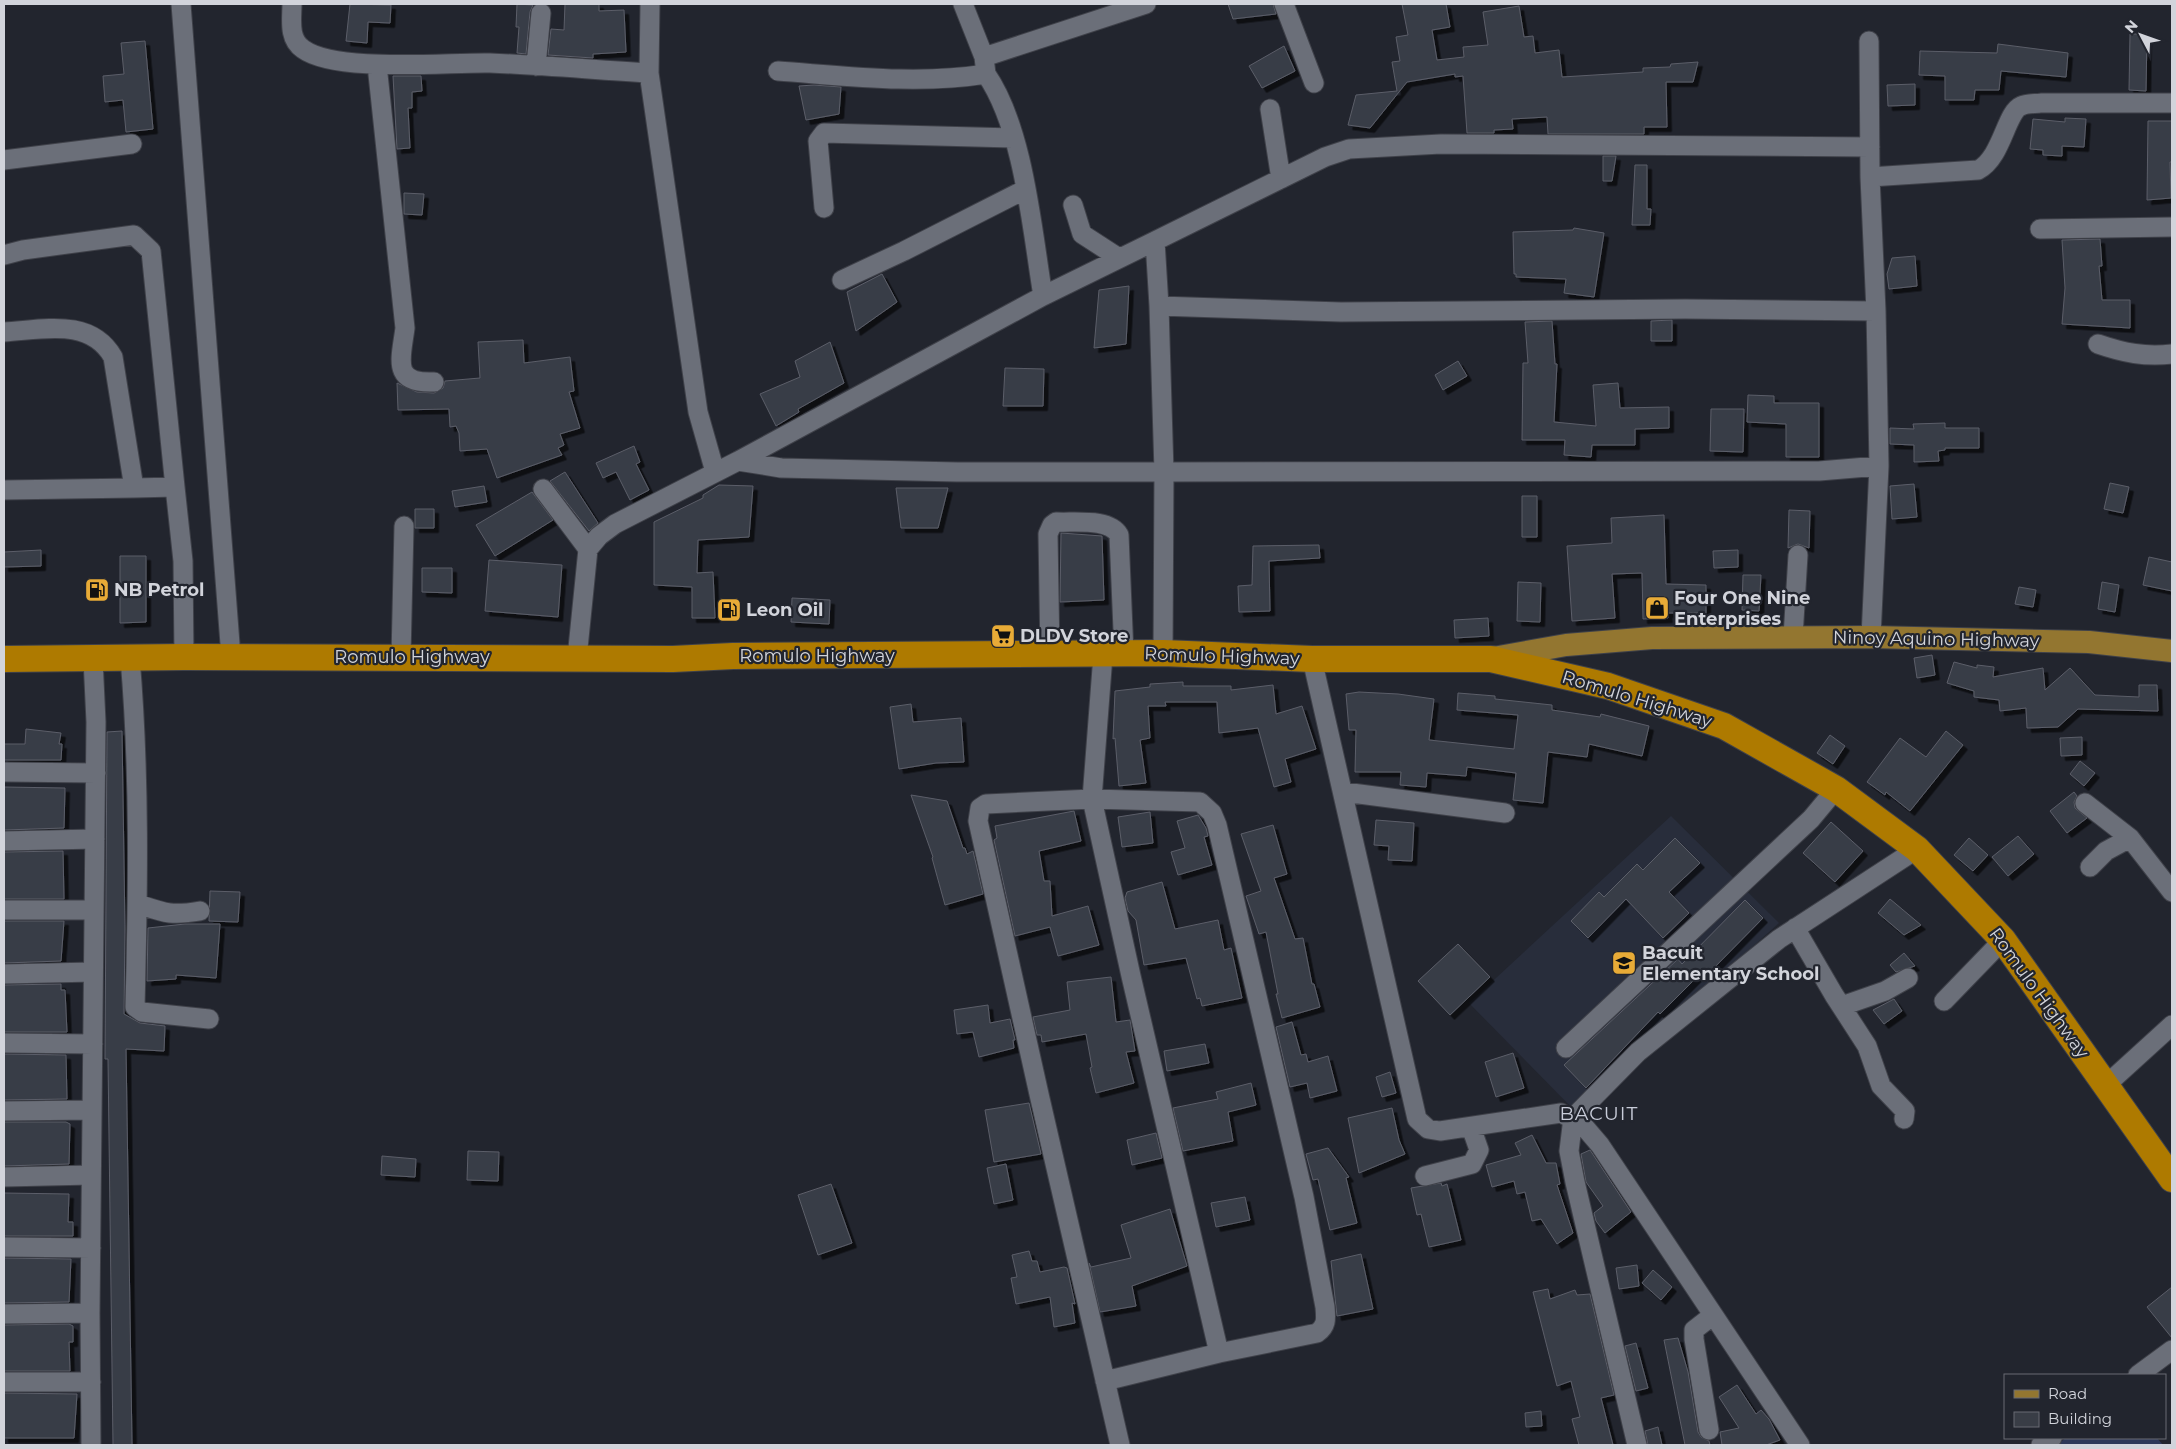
<svg xmlns="http://www.w3.org/2000/svg" width="2176" height="1449" viewBox="0 0 2176 1449" font-family="Montserrat,sans-serif">
<defs>
<filter id="shadow"><feDropShadow dx="4.5" dy="4.5" stdDeviation="0" flood-color="#0009"/></filter>
</defs>
<rect width="100%" height="100%" fill="#22252e"/>
<!-- built -->
<path fill="#282d3b" d="M1671 816 1779 923 1573 1109 1469 1003Z"/>
<!-- green -->
<path fill="#2c3758" d="M2066 1438H2157L2163 1445H2056Z"/>
<!-- building -->
<path fill="#393d46" stroke="#5b5e69" filter="url(#shadow)" d="M350 4 391 5 390 23 368 22 367 43 346 41Z
M517 4 533 5 530 12 526 54 517 53 519 27H516Z
M565 4H599V11L624 10 626 52 593 54V58L548 55 551 29 564 30Z
M1228 4H1273L1276 14 1233 19Z
M1402 4H1446L1450 27 1432 30 1437 60 1464 57 1463 47 1488 45 1483 12 1519 6 1524 37 1533 36 1535 53 1559 50 1562 77 1643 72V68L1670 67 1671 64 1698 62 1693 82H1666L1667 127H1644V134H1548L1547 117 1512 119 1513 129 1494 130V133H1467L1463 76 1455 77V74L1407 82 1370 128 1348 125 1356 95 1397 91 1392 62 1400 61 1396 37 1408 35Z
M2130 34H2147L2146 91 2129 90Z
M145 41 153 129 126 132 123 100 105 102 103 76 124 74 121 43Z
M1998 44 2068 53 2066 77 2001 71 1999 90H1975L1974 100H1945V76L1919 75 1920 51 1997 53Z
M1284 46 1295 71 1262 88 1249 66Z
M393 76H421L422 91 412 92V108H408L410 148 397 149Z
M1915 84V105L1888 106 1887 85Z
M814 85 841 87 839 114 806 120 799 86Z
M2065 118 2086 119 2084 147 2062 146V156L2043 155V150L2030 149 2033 119 2065 122Z
M2148 121H2172V162H2170L2171 198 2147 200Z
M1603 156H1616L1612 181H1603Z
M1635 165H1647V209H1651L1650 225H1632Z
M404 193 424 194 422 215 404 214Z
M1574 228 1604 233 1594 297 1564 293 1566 279 1516 277V274H1514L1513 232 1573 230Z
M2100 239 2102 266H2099L2102 300H2130V328L2062 324 2065 288 2062 240Z
M1915 256 1917 286 1889 289 1887 274 1892 258Z
M882 274 897 302 856 331 847 292Z
M1129 286 1126 344 1094 348 1099 290Z
M1672 320V341H1651V321Z
M1552 321 1555 364H1557L1554 422 1596 426 1593 385 1618 383 1620 408 1669 407V428L1635 429V445H1592L1591 457 1564 455 1565 440H1522L1523 363H1528L1525 322Z
M523 340 524 363 570 357 574 391 569 392 580 428 560 434 564 445 558 448 562 455 497 478 487 449 460 451 459 433 456 426 450 427 449 409 398 410 397 383 417 392 434 393 443 388 445 381 480 378 478 342Z
M830 342 844 383 798 409 799 412 776 426 760 394 800 377 795 361Z
M1458 361 1467 376 1443 390 1435 375Z
M1005 368 1044 369 1043 406H1003Z
M1748 395 1774 396V403H1819V457H1786V424L1747 422Z
M1711 409H1744L1743 452 1710 451Z
M1945 423V428H1979V448H1945V450L1938 451 1939 461 1914 462V445L1890 444V428L1914 429 1913 424Z
M634 446 640 462 636 464 649 490 630 500 616 472 603 478 596 463Z
M565 472 598 523 589 531 550 481Z
M2110 483 2129 487 2123 513 2104 509Z
M1914 484 1917 517 1892 519 1890 486Z
M719 485 753 486 749 537 698 540 697 573 713 572 715 618H692V587L654 585V522L703 498V495Z
M484 486 487 502 455 507 452 491Z
M896 488H948L938 528H901Z
M532 492 553 520 495 556 476 525Z
M1522 496H1537V537H1522Z
M415 509H434V528H415Z
M1789 510 1810 511 1809 548 1798 544 1788 548Z
M1664 515 1666 584 1706 585V613H1667L1668 618 1643 619 1642 573 1612 574 1615 618 1572 621 1567 546 1612 543 1611 518Z
M1061 533 1102 536 1104 600 1060 602Z
M1319 545 1320 558 1269 561 1270 611 1239 612 1238 586 1252 585 1253 546Z
M41 550V566L4 567V552Z
M1738 550V567L1714 568 1713 551Z
M120 556H146V622L120 623Z
M2149 557 2172 562V591L2143 585Z
M489 560 562 565 558 617 485 611Z
M422 568H452V593L422 592Z
M1743 575H1761L1759 611 1742 610Z
M1518 582 1541 583 1540 622 1517 621Z
M2102 582 2119 585 2115 612 2098 609Z
M2019 587 2036 590 2033 607 2015 604Z
M792 598 830 600 829 624 791 622Z
M1488 618 1489 636 1455 638 1454 620Z
M1932 655 1935 675 1917 678 1914 658Z
M1954 662 1977 668V665L1994 667 1993 677 2043 668 2045 690 2070 668 2095 695 2139 697V685H2157L2158 711 2078 709 2058 727 2027 728 2026 708 2000 711 1999 700 1974 697V691L1947 683Z
M1183 682V686H1231V690L1273 685 1276 714 1302 706 1316 749 1285 759 1291 782 1274 787 1258 728 1219 733 1217 702H1165L1166 706H1148L1150 738 1140 740 1146 783 1119 786 1115 738 1113 739 1115 691 1150 687V684Z
M1359 692 1398 694 1434 699 1429 740 1514 749 1518 715 1457 710 1458 693 1495 696V699L1552 705V710L1600 717 1601 714 1649 726 1642 756 1589 744 1587 757 1548 752 1543 803 1513 800 1516 773 1467 767 1466 776 1427 773 1426 787 1400 785 1401 772H1355L1356 730H1349L1346 694Z
M911 704 913 722 961 718 964 762 936 763 899 769 890 707Z
M26 729 61 733 59 744H62L61 760H4V744H25Z
M122 731 125 929 124 1014 140 1023 165 1026 164 1051 126 1049 132 1445H113L108 1059H105L107 732Z
M1946 731 1963 745 1910 811 1886 792 1885 795 1867 782 1900 738 1926 757Z
M1830 735 1845 746 1833 764 1817 753Z
M2082 737V755L2061 756 2060 738Z
M2080 761 2095 773 2084 786 2070 774Z
M4 787 65 788 64 828 4 830Z
M2074 792 2077 796 2074 802 2075 808 2087 818 2067 833 2050 811Z
M911 795 947 801 963 848H965L967 854 973 851 983 894 945 905 932 858 933 857Z
M1074 811 1081 841 1039 851 1044 881H1050L1052 916 1088 906 1099 945 1058 956 1050 927 1015 936 994 840 997 838 995 826Z
M1150 812 1153 843 1122 847 1118 817Z
M1198 815 1206 828 1208 836 1204 837 1212 865 1178 875 1171 852 1185 848 1177 821Z
M1376 820 1414 823 1412 861 1388 860 1389 846 1374 845Z
M1831 822 1863 851 1835 882 1803 853Z
M1273 825 1287 874 1274 878 1295 939 1303 938 1312 984H1314L1320 1007 1282 1018 1276 994H1278L1266 932 1259 934 1246 896 1261 891 1241 834Z
M2018 836 2034 854 2008 876 1992 857Z
M1675 838 1700 863 1669 892 1689 913 1663 938 1626 899 1588 938 1571 921 1599 892 1604 897 1637 864 1643 870Z
M1969 838 1988 855 1973 871 1954 855Z
M63 851 64 899H4V852Z
M1162 882 1175 929 1218 920 1224 950 1231 948 1242 998 1202 1006 1200 998 1197 999 1186 958 1144 965 1136 920 1128 911 1125 898 1127 892Z
M210 891 240 892 238 922 209 921Z
M1890 899 1921 925 1904 935 1878 913Z
M1745 900 1763 918 1708 974 1704 970 1660 1014 1658 1012 1586 1088 1564 1065 1678 959 1682 964Z
M4 921H64L61 961 4 963Z
M185 924H220L216 978 176 975V979L147 981 148 928Z
M1458 944 1490 977 1450 1015 1418 981Z
M1904 953 1915 966 1896 972 1890 965Z
M1111 977 1116 1022 1130 1020 1135 1051 1126 1052 1134 1083 1096 1093 1090 1068 1092 1067 1086 1034 1042 1042 1041 1035H1037L1033 1017 1070 1010 1067 982Z
M61 984V990H65L67 1032H4V985Z
M1894 999 1902 1011 1884 1024 1873 1010Z
M988 1005 990 1023 1010 1019 1015 1040H1013L1014 1048 979 1057 973 1032 957 1034 954 1010Z
M1292 1022 1301 1055 1306 1054 1308 1062 1328 1056 1337 1091 1310 1098 1307 1083 1290 1087 1276 1027Z
M1205 1044 1209 1063 1167 1071 1164 1051Z
M1513 1053 1524 1088 1496 1097 1485 1062Z
M4 1054 66 1055 67 1099 4 1100Z
M1390 1072 1396 1093 1382 1097 1376 1077Z
M1251 1083 1256 1105 1228 1112 1233 1141 1183 1151 1173 1108 1218 1099 1216 1092Z
M1029 1103 1041 1154 994 1162 985 1110Z
M1392 1108 1399 1140 1405 1154 1359 1173 1348 1118Z
M4 1122H66L70 1124 69 1164 4 1166Z
M1156 1133 1162 1158 1132 1165 1127 1140Z
M1532 1135 1546 1163H1556L1560 1184 1557 1185 1573 1233 1557 1244 1541 1219 1532 1221 1525 1192 1517 1194 1514 1181 1492 1187 1486 1165 1521 1155 1515 1143Z
M1328 1148 1349 1177 1346 1178 1357 1223 1330 1230 1318 1179 1313 1180 1306 1154Z
M1590 1150 1631 1212 1605 1233 1596 1221 1594 1213 1603 1206 1586 1182 1581 1154Z
M468 1151 499 1152 498 1181 467 1180Z
M382 1156 416 1159 415 1177 381 1175Z
M1006 1164 1013 1200 994 1204 987 1168Z
M1441 1183 1442 1186 1447 1184 1461 1240 1429 1247 1421 1214 1417 1215 1411 1188Z
M831 1184 852 1243 818 1255 798 1195Z
M4 1193 69 1194 68 1222H73V1236H4Z
M1245 1197 1250 1220 1216 1227 1211 1203Z
M1170 1209 1187 1266 1132 1286 1136 1306 1100 1312 1089 1263 1091 1267 1131 1258 1121 1225Z
M1029 1251 1032 1261H1037L1040 1272 1064 1267 1067 1268 1075 1304 1072 1303 1075 1323 1054 1327 1050 1297 1016 1304 1011 1278 1017 1277 1012 1255Z
M1361 1254 1373 1309 1337 1316 1331 1261Z
M4 1258 71 1259 69 1302 4 1303Z
M1637 1265 1639 1286 1619 1289 1616 1268Z
M1653 1270 1672 1287 1661 1300 1642 1283Z
M2172 1287V1338L2147 1307Z
M1548 1289 1550 1299 1575 1290 1577 1295 1590 1294 1614 1395 1601 1398 1613 1445H1579L1572 1419 1580 1417 1571 1381 1557 1386 1533 1292Z
M69 1324 73 1326V1342H69L70 1371H4V1325Z
M1678 1338 1688 1372 1698 1432 1701 1437 1709 1441 1710 1445H1685L1664 1340Z
M1636 1343 1648 1388 1636 1391 1625 1346Z
M1737 1385 1756 1414 1761 1410 1769 1419 1780 1440 1766 1445H1722L1720 1432 1739 1428 1719 1397Z
M4 1393 77 1394 74 1438H4Z
M1541 1411 1542 1426 1526 1427 1525 1413Z
M1658 1427 1662 1445H1648L1645 1431Z"/>
<g fill="none" stroke-linecap="round" stroke-linejoin="round">
<defs>
<path id="minor" d="M181 4 231 657
M292 4C292 19 288 39 303 49 336 73 446 62 490 63 543 65 596 70 649 73
M650 4 649 73 698 412 715 472
M963 4 984 57
M1284 4 1314 83
M1869 41 1870 177
M377 65 405 328C401 359 391 384 434 382
M536 66 541 13
M778 71C847 76 917 85 986 74 1024 129 1032 230 1043 296
M986 74 984 57 1146 4
M1270 109 1281 179
M4 160 132 144
M1073 205 1082 234 1119 258
M824 208 818 141 824 133 1013 138
M2040 229 2172 227
M1155 241 1325 157 1349 149 1441 144 1870 147
M4 255 23 250 134 235 151 251 175 487
M842 280 904 251 1026 189
M4 332C42 330 90 317 113 357L134 488 175 487 183 561 184 657
M2098 344C2124 353 2145 357 2172 354
M738 461 781 468 957 472H1164L1163 653
M1879 466 1819 471 1164 472 1159 306 1341 312 1685 309 1876 311 1870 177 1978 170C2002 158 2006 112 2021 106 2027 103 2035 104 2041 103H2172
M543 489 588 549
M4 490 134 488
M1793 637 1798 555
M1871 637 1879 466 1876 311
M1050 655 1048 534 1052 525 1056 522C1075 523 1109 518 1119 535L1124 654
M1103 655 1092 799 1131 976 1219 1353
M401 657 404 526
M130 658C140 774 138 891 135 1007L142 1012 209 1019
M577 658 588 549 599 536 615 524 738 461 1043 296 1155 241 1159 306
M1312 659 1417 1119 1428 1129 1440 1131 1561 1113 1582 1124 1600 1145 1800 1445
M4 772 96 773
M1344 792 1505 813
M2085 803 2130 838 2172 892
M4 841 95 839
M2090 867 2106 851 2130 838
M138 904C165 913 171 916 200 911
M4 910H94
M1795 928 1834 995 1867 1046 1881 1086 1905 1111 1904 1119
M4 974 93 972
M1944 1001 2003 940
M1842 1006 1885 991 1908 978
M4 1043 93 1044
M1566 1048 1811 819 1836 789
M2105 1086 2172 1025
M4 1111 92 1110
M1425 1176 1472 1164 1479 1150 1471 1127
M4 1177 91 1175
M4 1247 91 1248
M4 1314 90 1313
M2138 1375 2172 1350
M1105 1381 1219 1353 1317 1333C1327 1326 1326 1319 1325 1307L1304 1197 1217 825 1212 813 1200 802 1092 799 986 804 980 808 978 821C1024 1029 1071 1238 1120 1445
M4 1382H91
M1709 1430 1694 1339V1330L1712 1316
M91 1445 90 1313 96 722 93 659
M1637 1445 1575 1182 1569 1151 1573 1118 1638 1052 1779 939 1917 849
M2041 1445 2052 1438"/>
<path id="major" d="M1493 658 1566 645 1652 638 1871 637 2089 642 2172 651"/>
<path id="highway" d="M4 659 184 657 673 659 733 656 1163 653 1312 659H1491L1608 686 1724 726 1836 789 1917 849 2003 940 2172 1179"/>
</defs>
<!-- minor casing -->
<use href="#minor" stroke="#3f4149" stroke-width="21"/>
<!-- major casing -->
<use href="#major" stroke="#3f4149" stroke-width="24"/>
<!-- highway casing -->
<use href="#highway" stroke="#3f4149" stroke-width="28"/>
<!-- minor -->
<use href="#minor" stroke="#6b6f79" stroke-width="19"/>
<!-- major -->
<use href="#major" stroke="#937630" stroke-width="22"/>
<!-- highway -->
<use href="#highway" stroke="#ae7a00" stroke-width="26"/>
</g>
<!-- icons -->
<defs>
<symbol id="fuel-square" viewBox="-11 -11 22 22"><rect x="-9" y="-9" width="18" height="18" rx="4" fill="#e8ab37" stroke="#22252e"/><path d="M-5.5-6h7V0h2V4h1.3V-2.5L3-4.5l.8-.8L6-3V5H2.5V1h-1V6h-7ZM-4.2-4.7v3.2H.2V-4.7Z" fill="#111"/></symbol>
<symbol id="shop-square" viewBox="-11 -11 22 22"><rect x="-9" y="-9" width="18" height="18" rx="4" fill="#e8ab37" stroke="#22252e"/><path d="M-5-2.5h2.3a2.7 3.5 0 0 1 5.4 0H5L5.5 6h-11ZM-1.5-2.5h3a1.5 2.3 0 0 0-3 0Z" fill="#111"/></symbol>
<symbol id="supermarket-square" viewBox="-11 -11 22 22"><rect x="-9" y="-9" width="18" height="18" rx="4" fill="#e8ab37" stroke="#22252e"/><path d="M-6-5.5h2.5l.6 2H6L4.5 2H-2.5L-4.4-4H-6ZM-1.5 3.2a1.3 1.3 0 1 0 .1 0ZM3 3.2a1.3 1.3 0 1 0 .1 0Z" fill="#111"/></symbol>
<symbol id="school-square" viewBox="-11 -11 22 22"><rect x="-9" y="-9" width="18" height="18" rx="4" fill="#e8ab37" stroke="#22252e"/><path d="M0-5L7-2L0 1L-7-2ZM-4 1L0 2.5L4 1V4Q0 6-4 4Z" fill="#111"/></symbol>
</defs>
<g fill-rule="evenodd">
<use href="#fuel-square" x="83" y="576" width="28" height="28"/>
<use href="#shop-square" x="1643" y="594" width="28" height="28"/>
<use href="#fuel-square" x="715" y="596" width="28" height="28"/>
<use href="#supermarket-square" x="989" y="622" width="28" height="28"/>
<use href="#school-square" x="1610" y="949" width="28" height="28"/>
</g>
<g text-anchor="middle" stroke-width="4.5" stroke-linejoin="round" paint-order="stroke">
<!-- poi labels -->
<g font-size="18" font-weight="bold" fill="#d2d4db" stroke="#22252e" text-anchor="start">
<text x="114" y="596">NB Petrol</text>
<text x="1674" y="604">Four One Nine<tspan x="1674" dy="21">Enterprises</tspan></text>
<text x="746" y="616">Leon Oil</text>
<text x="1020" y="642">DLDV Store</text>
<text x="1642" y="959">Bacuit<tspan x="1642" dy="21">Elementary School</tspan></text>
</g>
<!-- street labels -->
<g font-size="18" fill="#d2d4db" stroke="#22252e">
<text transform="translate(1936 639) rotate(1)" y="6">Ninoy Aquino Highway</text>
<text x="817" y="662">Romulo Highway</text>
<text transform="translate(1222 656) rotate(2)" y="6">Romulo Highway</text>
<text x="412" y="663">Romulo Highway</text>
<text transform="translate(1637 699) rotate(17)" y="6">Romulo Highway</text>
<text transform="translate(2039 993) rotate(54)" y="6">Romulo Highway</text>
</g>
<!-- neighbourhood labels -->
<g font-size="19" letter-spacing="1" fill="#c8ccd9" stroke="#22252e">
<text x="1599" y="1120">BACUIT</text>
</g>
</g>
<!-- border -->
<rect width="2176" height="1449" fill="none" stroke="#d2d4db" stroke-width="10"/>
<!-- legend -->
<rect x="2004" y="1374" width="162" height="65" fill="#22252e" stroke="#686b73"/>
<rect x="2014" y="1390" width="25" height="8" fill="#937630" stroke="#686b73"/>
<text x="2048" y="1399" font-size="15" fill="#d2d4db">Road</text>
<rect x="2014" y="1412" width="25" height="15" fill="#393d46" stroke="#686b73"/>
<text x="2048" y="1424" font-size="15" fill="#d2d4db">Building</text>
<!-- north arrow -->
<g transform="translate(2141 35) rotate(311)" stroke="#22252e" stroke-width="4" paint-order="stroke">
<path d="M0-4L9 19L0 12L-9 19Z" fill="#d2d4db"/>
<text y="-8" font-size="14" font-weight="bold" text-anchor="middle" fill="#d2d4db">N</text>
</g>
</svg>
